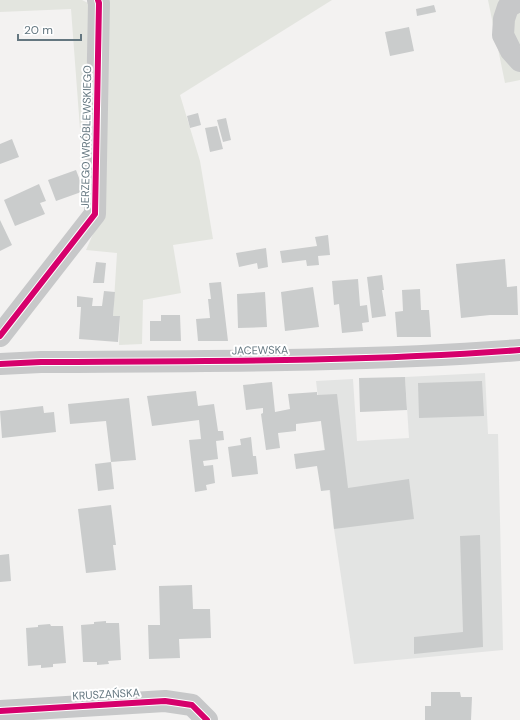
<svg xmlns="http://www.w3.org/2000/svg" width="520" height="720" viewBox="0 0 520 720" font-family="'DM Sans',sans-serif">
<rect width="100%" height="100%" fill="#f3f2f1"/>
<!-- built -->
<path fill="#e3e4e3" d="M485 373 488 434H498L503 650 354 664 334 529 316 381 353 379 357 441 409 438 405 377Z"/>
<!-- green -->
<path fill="#e3e5df" d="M0 0H82L94 6 86 209 71 9 0 12Z
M103 0H332L180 95 200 161 213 239 173 245 181 293 143 300 142 344 119 345 120 316H113L117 253 86 250 101 216Z
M488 0H520V80L505 83Z"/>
<!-- building -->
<path fill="#cacccc" d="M434 5 436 12 417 16 416 9Z
M409 27 414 51 390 56 385 32Z
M198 113 201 125 190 128 187 116Z
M226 118 231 140 223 142 217 120Z
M217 126 223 149 210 152 205 128Z
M12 139 19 157 0 164V144Z
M76 170 84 191 56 201 48 180Z
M39 184 46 201 40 203 45 214 15 226 4 200Z
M0 220 12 245 0 251Z
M328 235 330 255 318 256 319 265 307 266 306 260 282 263 280 251 317 246 315 237Z
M266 248 268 267 258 269 257 263 239 267 236 253Z
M505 259 507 287 517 286 518 315H490L461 318 456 264Z
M96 262 106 263 104 283H93Z
M382 275 384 290H382L386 316 372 318 367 277Z
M358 279 360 306 367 305 369 322 362 323 363 331 342 333 339 304 334 305 332 281Z
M221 282 228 341H198L196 319 210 318 208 299H211L209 283Z
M313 287 319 327 285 331 281 292Z
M420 289 421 310H429L431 337H397L395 312 403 311 402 290Z
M104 291 115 292 113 316H120L118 342 79 339 81 307H77V296L93 298 92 306H102Z
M265 292 267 327 238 328 237 294Z
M161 315H180L181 341H150V321H161Z
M405 377 407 410 360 412 359 378Z
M482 381 484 416 419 418 418 383Z
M272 382 275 412 290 409 288 394 317 392V395L337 394 348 488 409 479 414 519 334 529 330 490 321 491 317 466 296 469 294 454 325 450 321 421 296 424V431L278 433 280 448 266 450 261 414 263 413V408L246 410 243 385Z
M196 391 198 406 214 404 218 431H223L224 440 216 441 218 459 203 461 204 466 213 465 215 483 206 485 207 490 195 492 189 440 201 439 199 420 152 426 147 396Z
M129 398 136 460 111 462 106 421 70 424 68 404Z
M43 406 44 413 54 412 56 432 2 438 0 411Z
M251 437 253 456H256L258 474 232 477 228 447 241 445 240 439Z
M111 462 114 489 98 491 95 464Z
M111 505 116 545H113L116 570 86 573 78 509Z
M480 535 483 647 414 654V637L463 632 460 536Z
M9 554 11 581 0 582V555Z
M192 585 193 609H210L211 638 179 639 180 658 149 659 148 625H160L159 586Z
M106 621V623H119L121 660 108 661 109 664 97 665V662H83L81 625 94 624V622Z
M50 624 51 626H63L66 663 53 664V667L41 668V665L28 666 26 628 38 627V625Z
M431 692H460L461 697H472L471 720H425V706H431Z"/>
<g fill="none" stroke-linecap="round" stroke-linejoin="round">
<!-- minor -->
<path stroke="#c7c8c9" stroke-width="22" d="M520 0 508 7 504 19 503 35 511 51 520 61
M0 336 95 214 99 3 98 0
M0 364 41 362C201 361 361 362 520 350
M0 711 165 701 192 705 207 720"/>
<defs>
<path id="cycleway" d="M0 336 95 214 99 3 98 0
M0 364 41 362C201 361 361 362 520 350
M0 711 165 701 192 705 207 720"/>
</defs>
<!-- cycleway casing -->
<use href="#cycleway" stroke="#fff" stroke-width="8"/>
<!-- cycleway -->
<use href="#cycleway" stroke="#d6006c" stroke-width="6"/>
</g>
<g text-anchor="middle" stroke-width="4" stroke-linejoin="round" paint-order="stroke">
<!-- street labels -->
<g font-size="11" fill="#647780" stroke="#fff">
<text transform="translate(86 137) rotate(-89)" y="4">JERZEGO WRÓBLEWSKIEGO</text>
<text transform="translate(260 350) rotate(-1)" y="4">JACEWSKA</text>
<text transform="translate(106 694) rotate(-3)" y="4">KRUSZAŃSKA</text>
</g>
</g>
<!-- scale -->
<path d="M18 34v6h63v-6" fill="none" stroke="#647780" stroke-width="2"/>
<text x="24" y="34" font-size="12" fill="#647780" stroke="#ffffff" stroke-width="3" paint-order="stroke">20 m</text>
</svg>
